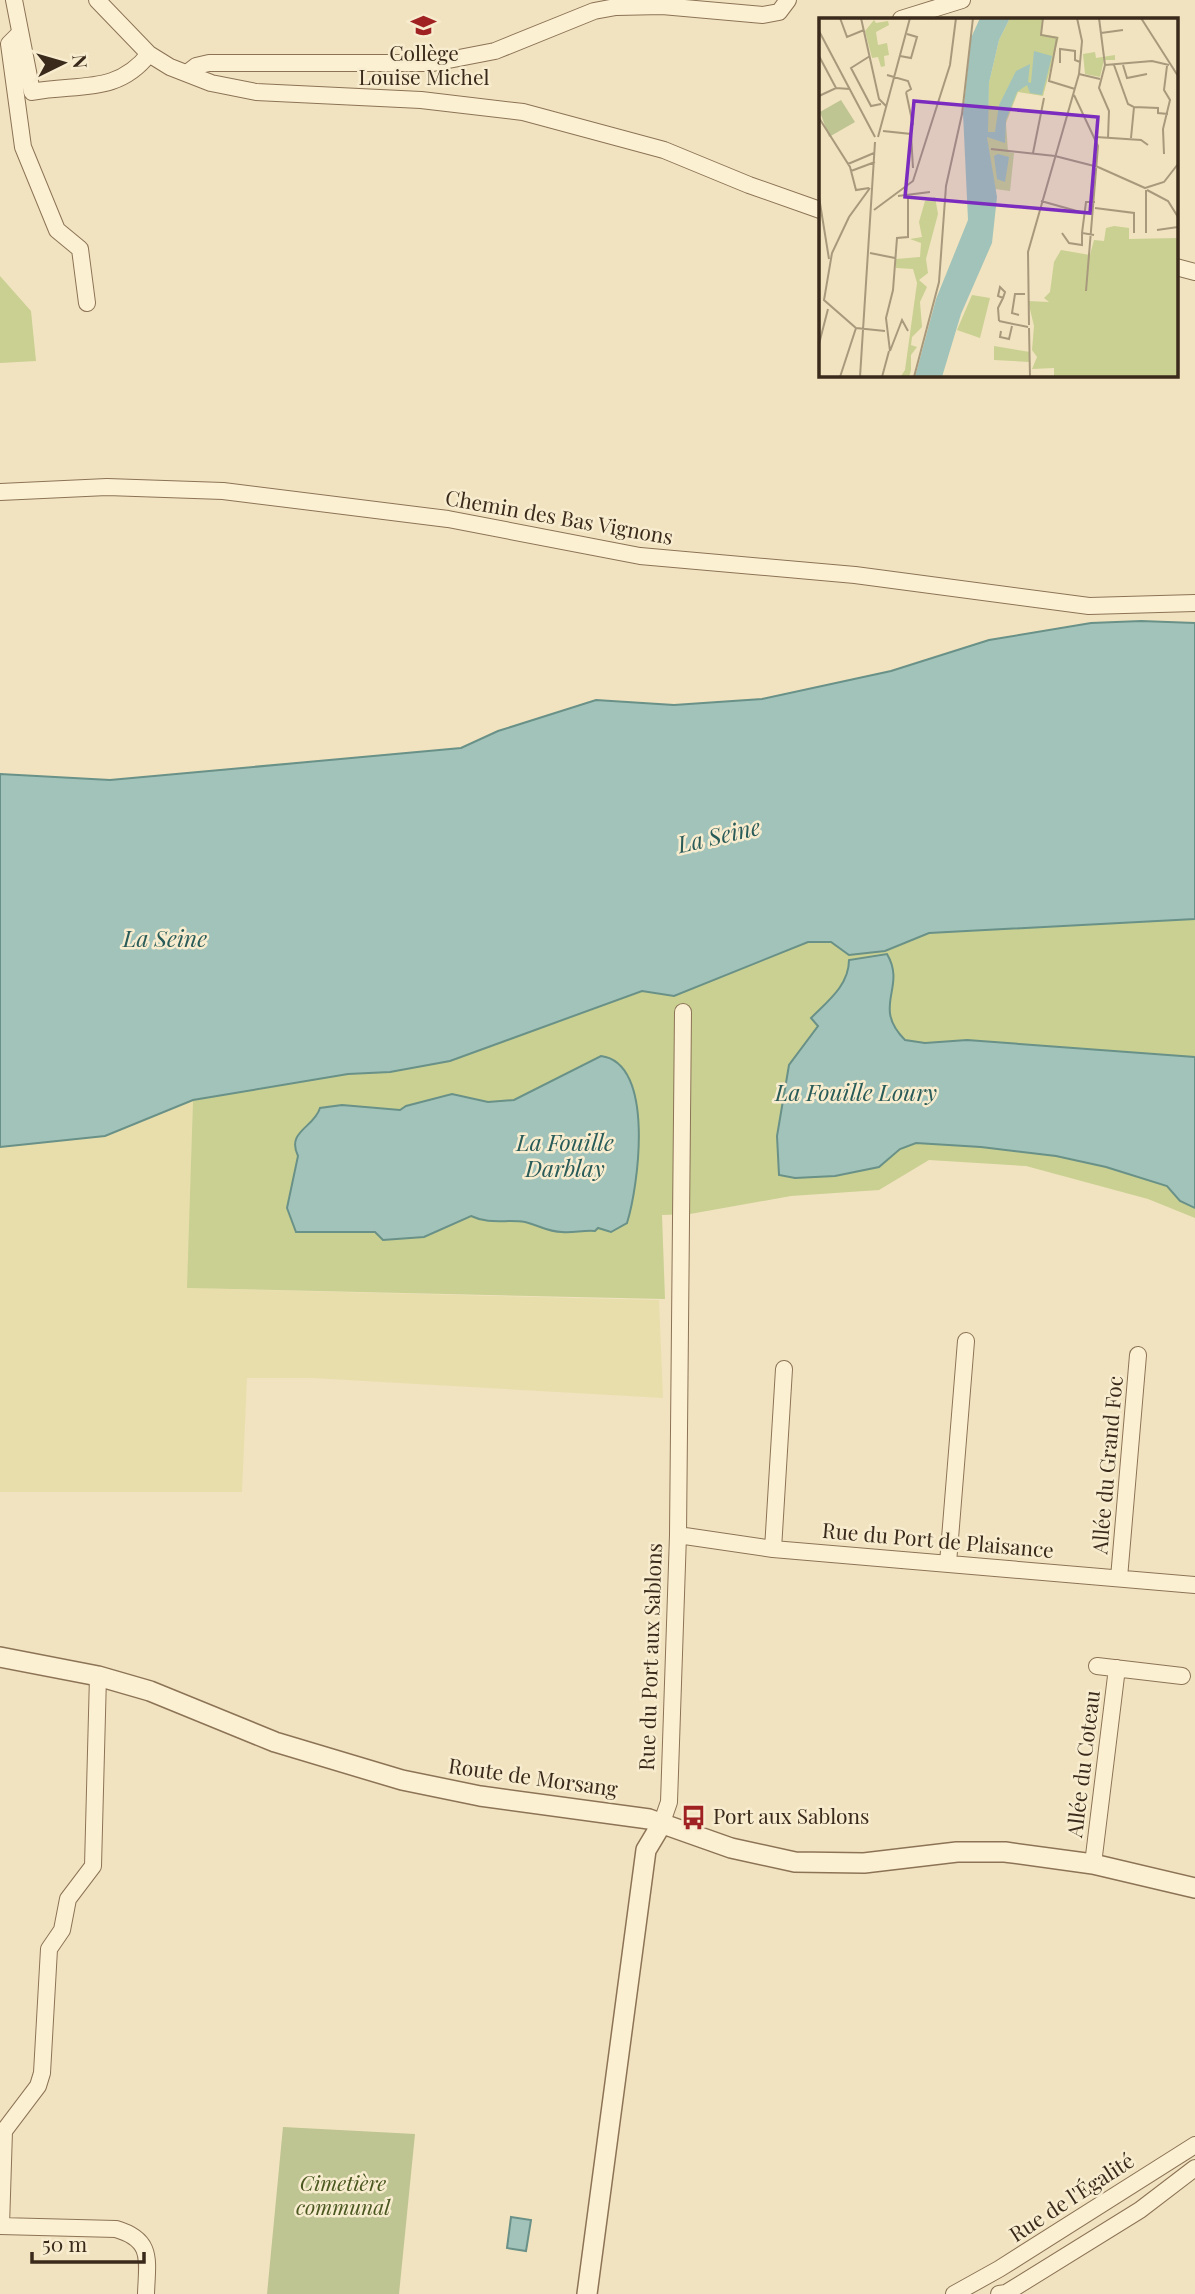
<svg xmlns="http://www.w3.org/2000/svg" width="1195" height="2294" viewBox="0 0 1195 2294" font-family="'Playfair Display',serif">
<rect width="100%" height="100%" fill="#f1e3bf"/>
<!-- farmland -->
<path fill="#e8deac" d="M193 1100 188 1288 659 1300 663 1398 311 1378H247L242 1492H0V1147L104 1136Z"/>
<!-- green -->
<path fill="#c9d092" d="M0 276 31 311 36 361 0 363Z
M1195 919V1218L1148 1199 1026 1166 929 1160 879 1190 791 1196 690 1214 662 1215 665 1299 187 1288 193 1100 348 1074 390 1072 450 1061 642 991 674 996 808 941 831 942 849 955 885 951 929 933Z"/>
<!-- cemetery -->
<path fill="#bec492" d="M283 2127 415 2134 399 2294H267Z"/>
<!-- water -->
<path fill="#a2c3b9" stroke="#699188" stroke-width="2" d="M1141 621 1195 623V919L929 933 885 951 849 955 831 942H808L674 996 642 991 450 1061 390 1072 348 1074 193 1100 105 1136 0 1147V774L110 780 461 748 498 731 596 700 674 705 762 699 891 671 989 640 1091 623Z
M887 954C907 988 871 1006 905 1040L925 1043 967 1040 1195 1057V1208L1180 1201 1167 1186 1106 1167 1056 1156 981 1147 916 1143 900 1149 879 1167 835 1176 795 1178 779 1175 777 1136 789 1065 818 1026 811 1018C828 1001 849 985 849 960Z
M601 1056C656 1063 638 1188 627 1223L611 1232 598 1228 595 1231C583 1230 574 1233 562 1232 548 1232 538 1225 525 1222 506 1219 490 1225 471 1216L424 1237 383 1240 375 1232H296L287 1208 298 1156C286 1131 314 1128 320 1108L342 1105 400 1110 406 1106 452 1094 488 1102 514 1100Z
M511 2217 531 2220 526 2251 507 2248Z"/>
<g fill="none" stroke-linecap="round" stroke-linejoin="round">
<defs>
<path id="minor" d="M14 0 32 92C78 83 117 95 149 54
M97 0 149 54 170 67 211 83 256 92 421 100 523 112 664 150 749 185 820 210
M901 19 962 0
M18 35 9 44 23 147 57 230 80 249 87 303
M187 73 196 66 209 63H433L495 51 594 11 616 7 662 6 763 15 779 12 788 0
M1176 267 1195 272
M0 492 107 487 223 491 448 519 640 556 855 575 1089 606 1195 603
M678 1535 773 1549 1195 1585
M773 1549 784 1369
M948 1563 966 1341
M1119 1578 1138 1355
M1097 1666 1182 1676
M661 1825 669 1802 678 1535 683 1012
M1093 1864 1117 1668
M0 2226 116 2229C154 2240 147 2261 146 2294
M1 2226 4 2131 38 2086 42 2073 49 1949 62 1930 68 1899 93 1866 98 1676
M954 2294 999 2269 1195 2145
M999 2294 1006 2293 1140 2210 1195 2168"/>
<path id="tertiary" d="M0 1657 98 1676 150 1691 275 1742 402 1780 480 1796 649 1819 731 1848 795 1862 864 1863 957 1852H1005L1093 1864 1195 1888
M587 2294 646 1850 661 1825"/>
</defs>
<!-- minor casing -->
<use href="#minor" stroke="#8c7356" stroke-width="18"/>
<!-- tertiary casing -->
<use href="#tertiary" stroke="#8c7356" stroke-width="22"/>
<!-- minor -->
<use href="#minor" stroke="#fcf0d3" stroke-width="16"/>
<!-- tertiary -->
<use href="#tertiary" stroke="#fcf0d3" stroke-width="19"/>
</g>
<!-- icons -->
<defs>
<symbol id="school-bare" viewBox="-9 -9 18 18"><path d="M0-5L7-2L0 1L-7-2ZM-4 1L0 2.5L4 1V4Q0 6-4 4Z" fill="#a02121" stroke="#f8eccf" stroke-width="2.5" paint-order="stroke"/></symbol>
<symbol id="bus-bare" viewBox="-9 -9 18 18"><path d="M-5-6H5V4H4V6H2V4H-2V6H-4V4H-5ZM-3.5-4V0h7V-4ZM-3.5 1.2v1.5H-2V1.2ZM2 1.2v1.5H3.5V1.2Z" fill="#a02121" stroke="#f8eccf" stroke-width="2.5" paint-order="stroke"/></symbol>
</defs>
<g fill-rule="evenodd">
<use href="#school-bare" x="406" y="8" width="35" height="35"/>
<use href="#bus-bare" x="676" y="1800" width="35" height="35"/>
</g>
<g text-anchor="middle" stroke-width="5" stroke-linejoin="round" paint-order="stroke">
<!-- poi labels -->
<g font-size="21" fill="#3a2a1b" stroke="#f8eccf">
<text x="424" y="61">Collège<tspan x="424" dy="24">Louise Michel</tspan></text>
<text x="713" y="1824" text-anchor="start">Port aux Sablons</text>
</g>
<!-- street labels -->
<g font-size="21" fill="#3a2a1b" stroke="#f8eccf">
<text transform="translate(559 518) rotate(10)" y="7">Chemin des Bas Vignons</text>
<text transform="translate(1108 1465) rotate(-85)" y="7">Allée du Grand Foc</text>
<text transform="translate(938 1541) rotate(5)" y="7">Rue du Port de Plaisance</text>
<text transform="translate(651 1657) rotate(-88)" y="7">Rue du Port aux Sablons</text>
<text transform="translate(1084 1764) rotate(-83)" y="7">Allée du Coteau</text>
<text transform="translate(533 1778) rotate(8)" y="7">Route de Morsang</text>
<text transform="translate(1072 2198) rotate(-33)" y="7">Rue de l'Égalité</text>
</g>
<!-- park labels -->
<g font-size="21" font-style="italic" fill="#4a5820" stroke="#f8eccf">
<text x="343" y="2191">Cimetière<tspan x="343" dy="24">communal</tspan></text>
</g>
<!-- water labels -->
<g font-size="23" font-style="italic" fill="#295b58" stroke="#f8eccf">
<text transform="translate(719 836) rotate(-13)" y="8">La Seine</text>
<text x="165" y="947">La Seine</text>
<text x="856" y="1101">La Fouille Loury</text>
<text x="565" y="1151">La Fouille<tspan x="565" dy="26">Darblay</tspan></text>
</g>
</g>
<!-- overview -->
<g transform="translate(819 18)">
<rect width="359" height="359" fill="#f1e3bf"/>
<path d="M191 0H224L222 16 240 19 224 78 199 74 187 105 189 134 195 135 191 173 176 171 168 121 170 65 180 22ZM55 2 57 5 69 3 70 7 57 14 59 27 68 25 70 37 65 38 66 48 62 49 59 39 53 40 46 13ZM276 34 277 40 296 37V42H285L281 59 266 56 264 36ZM116 179 119 196 107 241 109 255 100 262 108 269 101 284 103 309 93 319 92 327 98 329 92 337V352L90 359H68L82 358 86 352 98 265 94 251 77 250V241L101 239 102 225 91 221 103 219 100 204 106 183ZM295 208 310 210V221L359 220V359H235V350L213 351 218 339 213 332 215 308 209 283 230 284 225 280 231 274 235 244 242 232 271 237 275 222 285 223 287 210ZM153 277 171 280 161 320 138 312ZM175 328 211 334 210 344 175 342Z" fill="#c9d092"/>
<path d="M22 82 36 104 10 119 1 94Z" fill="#bec492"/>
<path d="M161 0H191L180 22 170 65 169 114H176L180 87 197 53 211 46 209 64 212 65 215 33 233 38 223 77 211 75 208 67 198 74 187 102 186 125 168 119 178 179 173 225 142 296 123 359H96L117 281 149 202 144 95 152 20ZM179 136 190 139 186 164 178 161 175 138Z" fill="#a2c3b9"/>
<path fill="none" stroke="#a8997d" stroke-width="2" d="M21 0 28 19 45 12M42 0 60 81 67 88M224 0 222 17 239 20M280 0 286 47M322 0 359 58M0 13 56 119M282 15 304 12M238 20 230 63 256 71M0 38 17 70M51 38 32 50 52 88 62 86M81 38 92 40 98 19 88 16M241 45V31L256 33V42L261 44M286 47 280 70 290 93 289 120M286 47 333 43 350 47M295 47 309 86 315 89 312 120M304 47 308 60 328 56M260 56 281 61M68 57 89 63 92 71 87 74M87 74 94 107M255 77 279 128 267 273M0 78 17 70 31 71M315 89 339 90V95L349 96M0 100 31 149 37 172 50 170M64 113 92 116 94 150M59 119 91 0M277 119 322 122 329 127M172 131 236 138 279 149 326 170M214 135 225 80M345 136 344 111 351 82 345 72 348 48M29 146 55 135M32 153 56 144M51 170 30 199 13 235 5 282 37 310 66 313M326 170 345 164 359 146M327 172V215M328 172 349 183 359 199M79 178 111 174M0 179 10 241M222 183 265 195M276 190 315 195V215M55 192 94 163 131 47 137 0M338 212 359 209M243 215 250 225 263 227V216M275 217 263 215 267 184H276M51 235 76 240M200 297 193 295 196 276H206M180 303 179 290 184 280 186 274 181 269 179 278 184 280M180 303 209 309M210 307 209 234 260 56 263 23 258 0M210 310 211 359M182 313 181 319 190 321 193 308M0 326 9 291M71 333 67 300 74 272 78 220 89 219V178M71 333 83 302 89 313M21 359 37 310M41 359 56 124M63 359 70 333M95 359 120 264 127 168 143 96 154 0"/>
<path fill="#7b2cbf" fill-opacity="0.15" stroke="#7b2cbf" stroke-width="3.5" d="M95 83 279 99 271 195 86 179Z"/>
<rect width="359" height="359" fill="none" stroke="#3a2a1b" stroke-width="3.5"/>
</g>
<!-- north arrow -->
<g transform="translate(63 63) rotate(85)" stroke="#f8eccf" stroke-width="5" paint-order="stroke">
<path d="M0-5L12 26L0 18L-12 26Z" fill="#3a2a1b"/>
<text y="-10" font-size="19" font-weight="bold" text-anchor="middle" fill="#3a2a1b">N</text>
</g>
<!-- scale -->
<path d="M32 2252v10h112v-10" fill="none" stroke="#3a2a1b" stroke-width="3.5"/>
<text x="42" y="2252" font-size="21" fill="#3a2a1b" stroke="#f8eccf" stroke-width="5" paint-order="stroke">50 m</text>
</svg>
